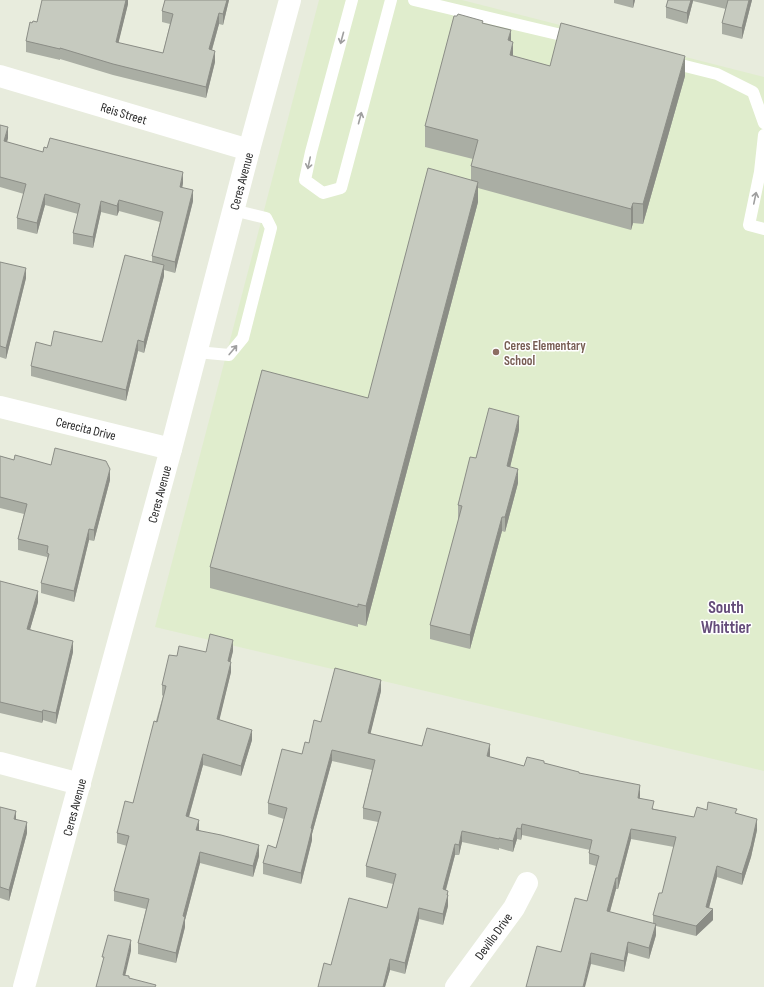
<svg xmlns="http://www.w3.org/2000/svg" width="764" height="987" viewBox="0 0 764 987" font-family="'Sofia Sans Condensed',sans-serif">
<rect width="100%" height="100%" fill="#e8ecdd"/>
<!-- education -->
<path fill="#e0edcd" d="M319 0H462L764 77V771L155 627Z"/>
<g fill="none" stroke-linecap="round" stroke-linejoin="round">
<!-- service -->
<path stroke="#fff" stroke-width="12" d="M352 0 311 152 305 180 323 193 341 188 391 0
M414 0 574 38
M669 62 717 74 753 92 764 123
M764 135 760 172 749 225 764 229
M197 352 229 355 243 338 271 228 266 218 233 210"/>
<!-- minor -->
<path stroke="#fff" stroke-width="22" d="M0 76 249 150
M0 407 171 449
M0 763 80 784
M456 987 514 908 527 883"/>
<!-- tertiary -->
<path stroke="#fff" stroke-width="22" d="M24 987 171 449 249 150 290 0"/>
</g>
<!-- wall -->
<path fill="#aaaea4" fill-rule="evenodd" d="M128 0V4L118 43 163 53 170 24 162 22V11L165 0H229L223 25 219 24 212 50 215 62 206 98 113 75 60 59V60L26 52V41L32 23Z
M614 0H635L633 8 614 3Z
M668 0H752L742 39 722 34V23L726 9 693 1 687 24 666 18V7Z
M483 23 511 41 513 56 550 66 685 76 643 224 633 223 631 230 478 188V202L366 626 358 624V627L210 588V567L368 398 471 180V166L473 159 425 147V126Z
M0 125 8 138 7 142 43 152 183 183 182 188 193 201 175 273 164 270V276L144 353 138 351 126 401 31 376V366L51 346 102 342 152 262V256L160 222 119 211 117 216 101 212 93 248 73 244V233L78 214 45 205 37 234 17 229V218L24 194 0 187Z
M0 262 26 278 6 359 0 357Z
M519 430 510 467 518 483 505 532 502 531 470 649 430 639V625L459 519H458V505L476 458Z
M0 456 14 460 51 465 110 480 94 541 89 540 74 602 41 593V583L47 562V557L18 550V539L24 514 0 508Z
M0 581 38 602 30 629 73 652 56 724 43 720 42 723 0 713Z
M233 651 230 662 231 672 219 720 252 740 241 776 203 765 189 817 199 830 259 856 253 877 200 863 185 920V927L176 963 138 954V943L146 909 114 901V891L127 846 117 843V833L133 803 163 696 162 695V685L206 652Z
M381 691 370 734 422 746 490 755V757L524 766 544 763 579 773 640 796V798L654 809 694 817 707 810 737 813 757 830 751 857 742 885 717 877 709 908 713 920 696 936 656 926V935L649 959 628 953 624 972 591 964 561 952 587 901 596 866 589 864V853L590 850 522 835 521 840 517 839 513 852 499 848V850L462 842 459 855H455L446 890 448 895V906L443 925 419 919 405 974 390 970 385 987H318L331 965 387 908 393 884 366 877V866L378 822 363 819V808L372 770 332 761 312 834V840L301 884 263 874V863L276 848 284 819 268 814V803L302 754 321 722ZM631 839 674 847 662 893 653 915V924L610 912 616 889H618Z
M0 807 16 820 27 833 9 901 0 898Z"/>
<!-- shaded-wall -->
<path fill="#8b8d86" d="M126 0H128V4L116 53V42Z
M227 0H229L223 25V14Z
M633 0H635L633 8Z
M691 0H693V1L687 24V13Z
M749 0H752L742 39V28Z
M219 13V24L209 60V49Z
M511 30V50L508 40Z
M513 42V62L510 55Z
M215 51V62L206 98V87Z
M685 56V76L643 224V204Z
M8 127V138L4 152V141Z
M183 172V183L180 198V187Z
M478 182V202L366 626V606Z
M193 190V201L175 273V262Z
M45 194V205L37 234V223Z
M119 200V211L117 216V206Z
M101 201V212L93 248V237Z
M633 203V223L631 230V209Z
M164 265V276L144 353V342Z
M26 268V278L6 359V348Z
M138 340V351L126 401V390Z
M519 416V430L507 480V466Z
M110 469V480L94 541V530Z
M518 469V483L505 532V517Z
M502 517V531L470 649V635Z
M89 529V540L74 602V591Z
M38 591V602L27 640V629Z
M233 640V651L228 672V661Z
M73 641V652L56 724V713Z
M231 662V672L217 730V719Z
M381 680V691L368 744V733Z
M43 710V720L42 723V712Z
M252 730V740L241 776V766Z
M490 744V755L487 767V756Z
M332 750V761L312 834V840L301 884V873L311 828Z
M203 754V765L186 827V816Z
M640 785V796L638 809V798Z
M16 811V822L14 819Z
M757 819V830L751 857 742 885V874Z
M199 820V830H196Z
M27 822V833L9 901V890Z
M522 824V835L521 840V829Z
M517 828V839L513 852V841Z
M631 829V839L618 889V878Z
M462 831V842L459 855V845Z
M455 844V855L443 900V889Z
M259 845V856L253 877V866Z
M200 852V863L185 920V927L176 963V953L183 916Z
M717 866V877L707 915 713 909V920L696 936V926L706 907Z
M616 878V889L607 922V911Z
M448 891V906L443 925V914Z
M419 908V919L405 974V963Z
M656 924V935L649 959V948Z
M131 940V951L123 985V975Z
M628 942V953L624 972V961Z
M591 953V964L585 987H583Z
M390 959V970L385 987H383Z"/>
<!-- building -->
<path fill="#c6cabf" stroke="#8b8d86" d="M42 0H126L116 42 163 53 173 14 162 11 165 0H227L223 14 219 13 209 49 215 51 206 87 113 64 60 48V49L26 41 30 22 32 23 33 21 37 22Z
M668 0H691L687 13 666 7Z
M728 0H749L742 28 722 23Z
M458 14 483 21 482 23 511 30 508 40 513 42 510 55 550 66 561 23 685 56 643 204 633 203 631 209 471 166 478 140 425 126 454 16H457Z
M0 125 8 127 4 141 43 152 44 147 47 148 50 138 183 172 180 187 193 190 175 262 152 256 163 212 119 200 117 206 101 201 93 237 73 233 80 204 45 194 37 223 17 218 26 184 0 177Z
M428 168 478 182 366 606 358 604V607L210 567 262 370 368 398Z
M125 255 164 265 144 342 138 340 126 390 31 366 36 342 51 346 54 331 102 342Z
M0 262 26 268 6 348 0 346Z
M489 408 519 416 507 466 518 469 505 517H502L470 635 430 625 462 506 458 505 470 457 476 458Z
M55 448 106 461 110 469 94 530 89 529 74 591 41 583 49 554 47 553 48 546 18 539 27 504 0 497V456L14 460 15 455 51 465Z
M0 581 38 591 27 629 73 641 56 713 43 710 42 712 0 702Z
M210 634 233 640 228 661 231 662 217 719 252 730 241 766 203 754 186 816 199 820 196 830 221 835 259 845 253 866 200 852 183 916 185 917 176 953 138 943 149 899 114 891 129 836 117 833 125 801 133 803 154 721 157 722 166 686 162 685 169 655 177 656 179 646 206 652Z
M335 668 381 680 368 733 422 746 427 728 490 744 487 756 524 766 527 757 544 761V763L579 772V773L640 785 638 798 654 801 652 809 694 817 697 807 707 810 708 802 737 809 735 813 757 819 751 846 742 874 717 866 706 907 713 909 696 926 653 915 659 893H662L676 837 631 829 618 878H616L607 911 656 924 649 948 628 942 624 961 591 953 583 987H526L537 946 561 952 575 898 587 901 599 856 589 853 592 840 522 824 521 829 517 828 513 841 499 838V839L462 831 459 845 455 844 443 889 448 891 447 895H448L443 914 419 908 405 963 390 959 383 987H318L324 963 331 965 349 898 387 908 396 874 366 866 381 812 363 808 375 760 332 750 311 828 312 829 301 873 263 863 268 845 276 848 287 808 268 803 282 749 302 754 305 742 309 743 314 720 321 722Z
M0 807 16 811 14 819 27 822 9 890 0 887Z
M108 935 131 940 123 975 129 976V978L156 985 155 987H96L104 957H102Z"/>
<!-- one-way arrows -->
<defs><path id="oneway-shaft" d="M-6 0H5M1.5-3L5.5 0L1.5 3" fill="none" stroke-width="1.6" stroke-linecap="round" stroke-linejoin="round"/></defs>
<g stroke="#9f9f9f">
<use href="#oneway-shaft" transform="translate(342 38) rotate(105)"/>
<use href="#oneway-shaft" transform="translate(360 118) rotate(-75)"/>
<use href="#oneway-shaft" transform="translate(309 163) rotate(102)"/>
<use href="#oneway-shaft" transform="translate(755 198) rotate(-78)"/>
<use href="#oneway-shaft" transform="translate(233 350) rotate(-50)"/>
</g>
<!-- markers -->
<circle fill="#8d6e63" stroke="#fff" stroke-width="1.5" cx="496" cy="352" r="4"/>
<g text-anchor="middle" stroke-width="3" stroke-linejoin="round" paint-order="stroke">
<!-- street labels -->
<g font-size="13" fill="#2a2a2a" stroke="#fff">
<text transform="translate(124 113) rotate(17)" y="5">Reis Street</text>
<text transform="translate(241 181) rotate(-75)" y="5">Ceres Avenue</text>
<text transform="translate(86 428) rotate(14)" y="5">Cerecita Drive</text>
<text transform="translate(159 494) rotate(-75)" y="5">Ceres Avenue</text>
<text transform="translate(74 807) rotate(-75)" y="5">Ceres Avenue</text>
<text transform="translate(493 936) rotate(-54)" y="5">Devillo Drive</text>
</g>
<!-- education labels -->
<g font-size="13" font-weight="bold" fill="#785e54" stroke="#fff" text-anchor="start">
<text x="504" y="350">Ceres Elementary<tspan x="504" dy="15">School</tspan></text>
</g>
<!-- district labels -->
<g font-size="17" font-weight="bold" fill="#644c79" stroke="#fff">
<text x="726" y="613">South<tspan x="726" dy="20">Whittier</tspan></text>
</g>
</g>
</svg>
